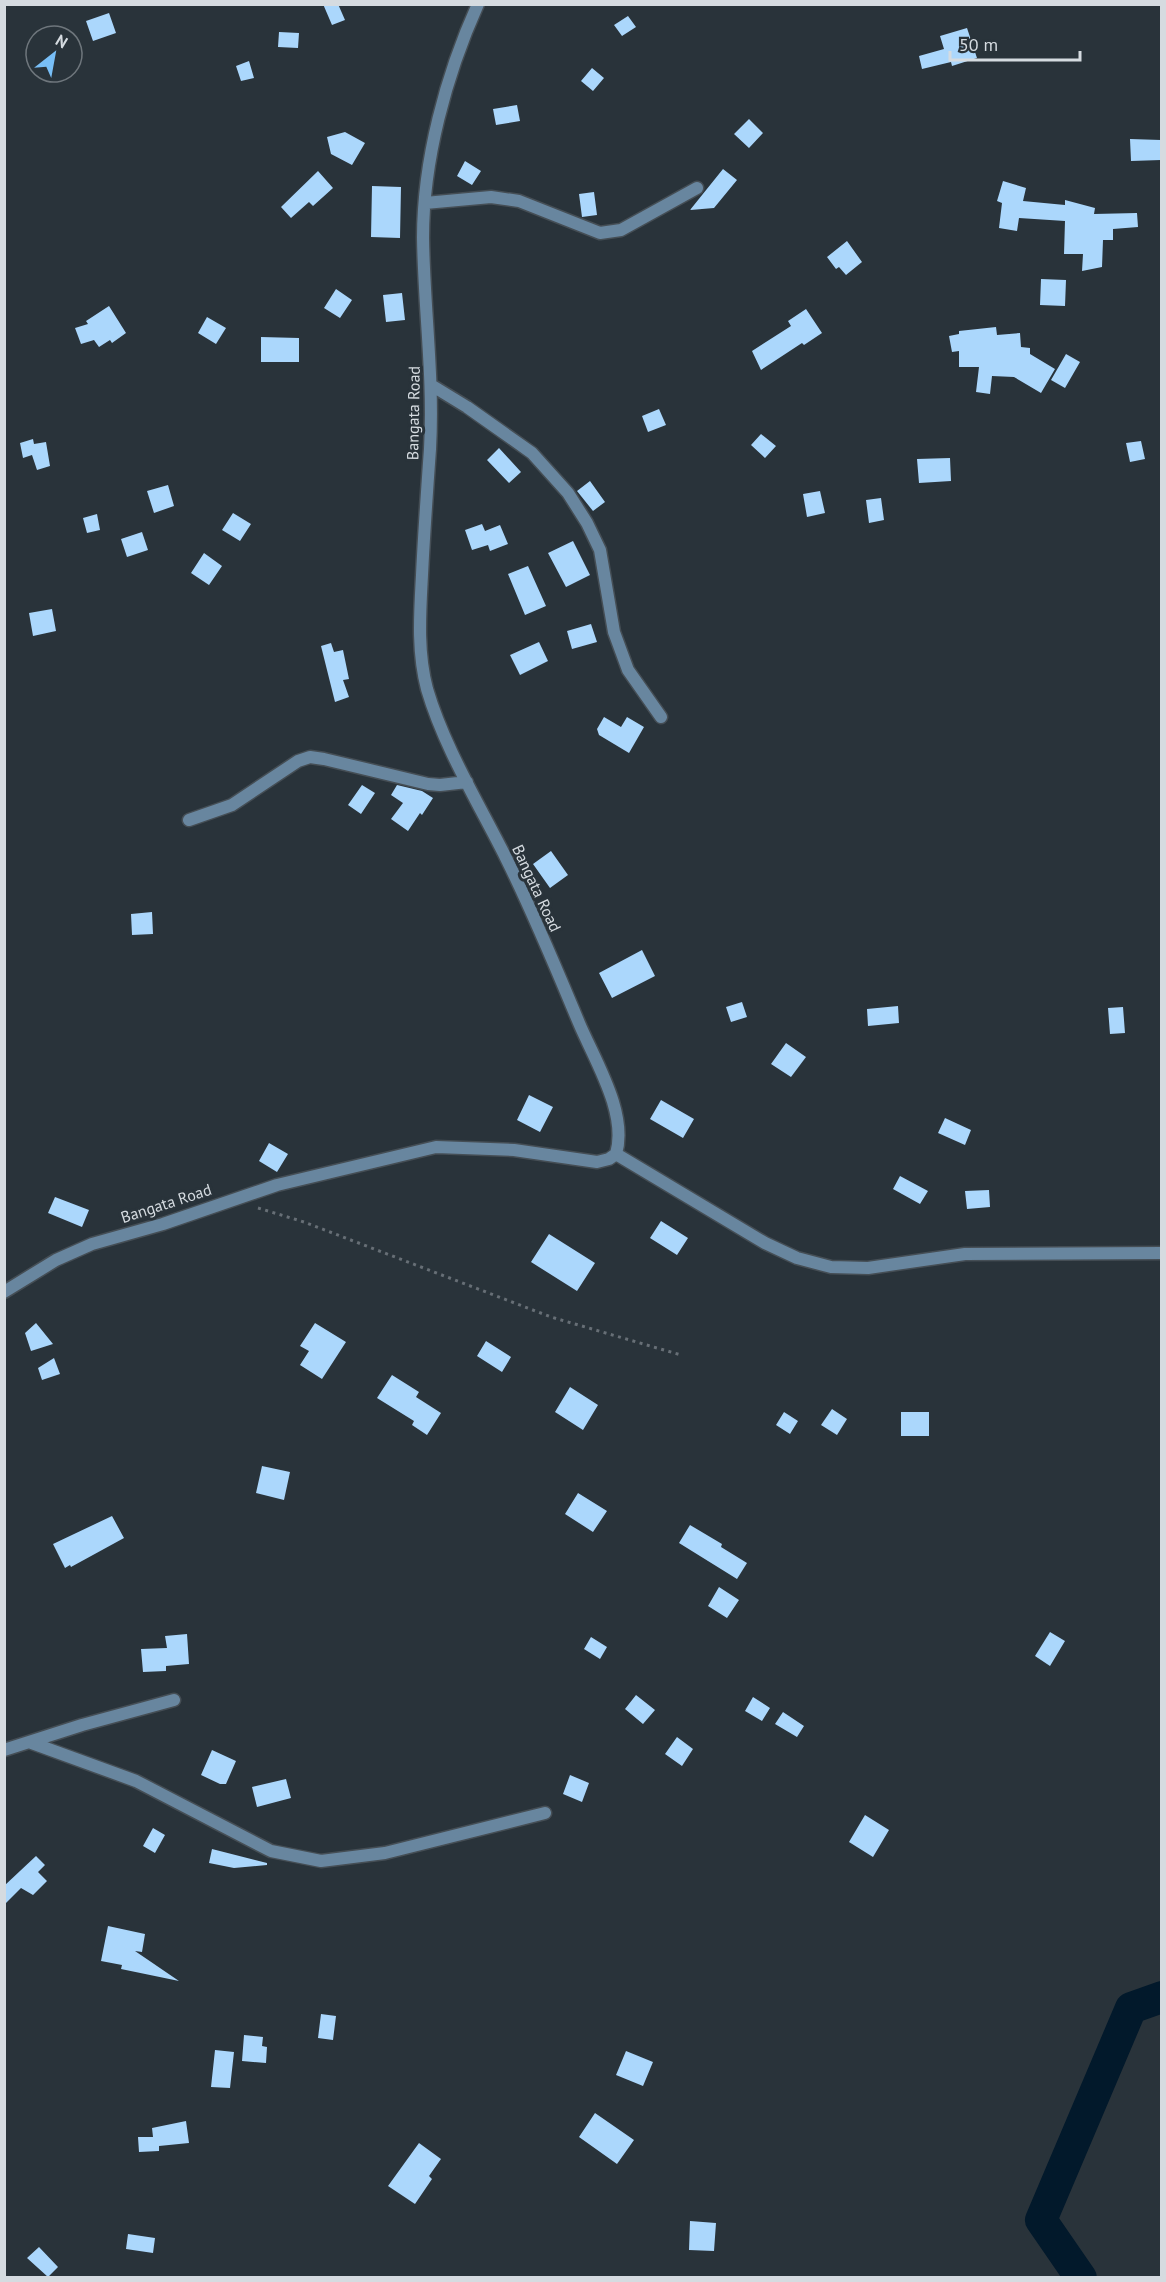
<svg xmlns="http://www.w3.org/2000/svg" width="1166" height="2282" viewBox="0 0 1166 2282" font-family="'PT Sans',sans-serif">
<rect width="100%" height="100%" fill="#29333a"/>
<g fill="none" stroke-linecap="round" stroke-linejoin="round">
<!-- river -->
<path stroke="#02192b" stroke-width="32" d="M1081 2278 1041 2220 1131 2008 1162 1997"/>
</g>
<!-- building -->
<path fill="#abd7fc" d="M323 4H338L345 20 332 25Z
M109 13 116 33 93 41 86 21Z
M628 16 636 27 622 36 614 25Z
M967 28 977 58 952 66 951 62 922 69 919 56 944 49 940 36Z
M279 32 299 33 298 48 278 47Z
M249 61 254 78 241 81 236 66Z
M592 68 604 78 593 91 581 81Z
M517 105 520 121 496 125 493 109Z
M749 119 763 133 749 148 734 134Z
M345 132 365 143 352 165 331 154 327 137Z
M1130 139 1161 140V160L1131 161Z
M465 161 481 171 472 185 457 176Z
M723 169 737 180 714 208 690 210Z
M318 171 333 188 313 206 309 202 291 218 281 207Z
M1003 181 1026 188 1023 201 1065 205V200L1095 208 1094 214 1137 213 1138 227 1113 229V240H1103L1102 267 1082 271 1083 254H1064L1065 221 1019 218 1017 231 999 228 1002 203 997 201Z
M372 186 401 187 400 238 371 237Z
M594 192 597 215 582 217 579 194Z
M847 241 862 262 846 275 839 267 836 269 827 257Z
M1041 279 1066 280 1065 306 1040 305Z
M336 289 352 300 340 318 324 308Z
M402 293 405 320 386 322 383 295Z
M109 306 126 333 112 343 110 340 99 347 94 340 81 344 75 328 88 324 86 321Z
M806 309 822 333 804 345 802 343 761 370 752 351 791 326 788 321Z
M207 317 226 328 216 344 198 333Z
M996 327 997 335 1020 333 1021 347 1030 348V354L1055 369 1041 393 1014 377 992 376 990 394 976 392 979 367H959V351L952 352 949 336 959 334V331Z
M261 337 299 338V362H261Z
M1066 354 1080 362 1065 388 1051 380Z
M659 409 666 425 648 432 642 416Z
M761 434 776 446 765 458 751 445Z
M33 439 34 444 46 442 50 466 37 470 32 455 23 458 20 443Z
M1141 441 1145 459 1130 462 1126 443Z
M499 448 521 472 509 483 487 460Z
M950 458 951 481 919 483 917 459Z
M590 481 605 502 593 511 577 491Z
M168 485 174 506 154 513 147 491Z
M820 491 825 513 807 517 803 494Z
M881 498 884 520 869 523 866 500Z
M233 513 251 524 240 541 222 530Z
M97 514 100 530 87 533 83 518Z
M482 524 485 531 500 525 508 544 490 551 488 545 472 550 465 530Z
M142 532 148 550 127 557 121 539Z
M573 541 590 575 566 587 548 553Z
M204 553 222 566 209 585 191 573Z
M528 566 546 606 525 615 508 574Z
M52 609 56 631 33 636 29 613Z
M591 624 597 642 572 649 567 631Z
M539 642 548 661 520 675 510 655Z
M331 643 334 652 343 650 349 679 343 680 349 697 335 702 321 646Z
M604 717 621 727 627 717 644 727 629 753 599 735 597 729Z
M362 785 375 793 361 814 348 805Z
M397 785 422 791 433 798 422 815 420 813 408 831 391 819 403 803 391 795Z
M551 851 568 875 550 888 533 864Z
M152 912 153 934 132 935 131 914Z
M642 950 655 976 612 998 599 973Z
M742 1002 747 1017 731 1022 726 1007Z
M898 1006 899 1023 868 1026 867 1009Z
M1123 1007 1125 1033 1110 1034 1108 1008Z
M786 1043 806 1057 791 1077 771 1064Z
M529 1095 553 1107 540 1132 517 1120Z
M661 1100 694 1119 683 1138 650 1119Z
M945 1118 971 1130 965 1145 938 1133Z
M269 1143 288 1154 277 1172 259 1161Z
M900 1176 928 1191 920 1204 893 1189Z
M989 1190 990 1207 967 1209 965 1191Z
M55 1197 89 1210 82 1227 48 1213Z
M661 1221 688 1238 677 1255 650 1238Z
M549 1234 595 1263 577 1291 531 1262Z
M36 1323 53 1344 31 1351 25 1333Z
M315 1323 346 1342 322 1379 300 1365 309 1351 300 1346Z
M486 1341 511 1357 502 1372 477 1356Z
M54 1358 60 1374 42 1380 38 1368Z
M392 1375 419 1392 416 1397 441 1413 427 1435 412 1425 414 1421 377 1398Z
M570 1387 598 1405 583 1430 555 1412Z
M832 1409 847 1419 837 1435 821 1425Z
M784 1412 798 1421 790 1434 776 1425Z
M901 1412H929V1436H901Z
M262 1466 290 1472 284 1500 256 1493Z
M578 1493 607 1511 593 1532 565 1514Z
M112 1516 124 1538 71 1567 70 1565 65 1568 53 1544Z
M690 1525 722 1544 721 1547 747 1563 737 1579 679 1543Z
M719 1587 739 1600 727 1618 708 1606Z
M1050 1632 1065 1641 1050 1666 1035 1656Z
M187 1634 189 1664 166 1666V1671L143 1672 141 1649 167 1648 165 1636Z
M591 1637 607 1647 600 1659 584 1649Z
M636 1695 655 1710 643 1724 625 1709Z
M753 1697 770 1708 762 1721 745 1711Z
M783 1712 804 1726 797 1737 775 1724Z
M677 1737 693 1749 682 1766 665 1754Z
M212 1750 236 1761 226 1784H220L201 1775Z
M570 1775 589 1783 582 1802 563 1794Z
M286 1779 291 1798 257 1807 252 1787Z
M865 1815 889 1830 873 1857 849 1842Z
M153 1828 165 1835 155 1853 143 1846Z
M212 1849 267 1863V1865L234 1868 209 1863Z
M36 1856 45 1865 38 1872 47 1881 33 1895 21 1888 4 1905V1886Z
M108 1926 145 1934 142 1952 135 1951 179 1981 121 1969 122 1965 101 1961Z
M321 2014 336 2016 333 2040 318 2038Z
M244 2035 263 2037 262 2046 267 2047 266 2063 242 2061Z
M215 2050 234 2052 230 2088 211 2087Z
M626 2051 653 2062 643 2086 616 2075Z
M595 2113 634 2140 617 2164 579 2137Z
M186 2121 189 2143 159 2146V2151L139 2152 138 2137H153L152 2128Z
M419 2143 441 2159 429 2176 432 2179 415 2204 388 2186Z
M690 2221 716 2223 714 2251 689 2250Z
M128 2234 155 2238 153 2253 126 2249Z
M39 2247 58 2267 48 2277 27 2258Z"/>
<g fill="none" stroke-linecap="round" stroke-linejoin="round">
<defs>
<path id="street" d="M425 203 491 197 519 201 600 233 621 230 697 188
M431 385 467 407 532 453 568 493 587 523 600 550 614 632 628 670 661 717
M189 820 232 805 298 761 310 757 324 759 428 784 440 785 467 782
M616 1154 765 1243 797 1258 831 1267 868 1268 965 1254 1162 1253
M4 1292 56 1260 92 1244 163 1224 277 1185 436 1147 514 1150 597 1162 609 1159 616 1154C628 1113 595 1061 579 1023 556 968 533 912 506 858 479 804 444 747 427 689 417 651 420 613 422 575 424 533 427 491 430 449 434 378 424 308 423 238 423 160 446 75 478 4
M29 1742 136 1781 271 1851 321 1861 385 1853 545 1813
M4 1750 82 1725 174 1700"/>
</defs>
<!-- street casing -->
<use href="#street" stroke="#454e55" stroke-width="15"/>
<!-- path -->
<path stroke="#676f76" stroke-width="3" stroke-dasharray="3 4.5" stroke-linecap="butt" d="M258 1208 304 1222 551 1317 681 1355"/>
<!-- street -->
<use href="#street" stroke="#68869f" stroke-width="12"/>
</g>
<g text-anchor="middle" stroke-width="6" stroke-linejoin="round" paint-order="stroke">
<!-- street labels -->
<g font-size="16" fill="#d5dbe0" stroke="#29333a">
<text transform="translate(413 413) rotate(-89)" y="6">Bangata Road</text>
<text transform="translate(537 888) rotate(65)" y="6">Bangata Road</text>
<text transform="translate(166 1203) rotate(-18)" y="6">Bangata Road</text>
</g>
</g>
<!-- border -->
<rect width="1166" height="2282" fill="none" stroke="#d5dbe0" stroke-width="12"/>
<!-- north arrow -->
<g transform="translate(54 54) rotate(31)"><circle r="28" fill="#29333a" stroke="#6e767c" stroke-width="1.5"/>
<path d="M0-4.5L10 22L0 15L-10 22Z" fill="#78bff7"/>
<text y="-9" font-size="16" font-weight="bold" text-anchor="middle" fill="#d5dbe0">N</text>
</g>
<!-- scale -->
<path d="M950 51v9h130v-9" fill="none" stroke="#d5dbe0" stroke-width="3"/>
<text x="959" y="51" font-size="18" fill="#d5dbe0" stroke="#29333a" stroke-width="4.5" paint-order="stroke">50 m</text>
</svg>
